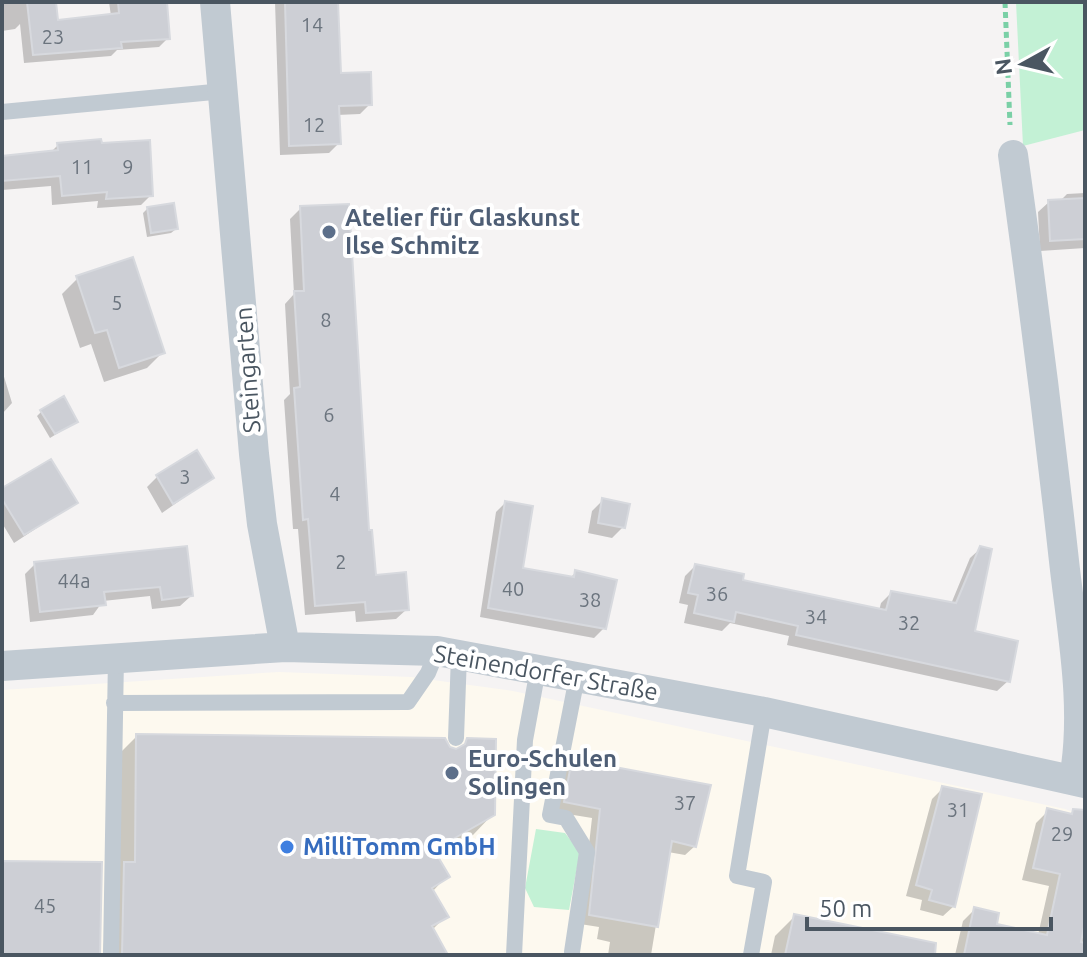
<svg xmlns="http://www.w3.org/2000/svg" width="1087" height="957" viewBox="0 0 1087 957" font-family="Ubuntu,sans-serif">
<rect width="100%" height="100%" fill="#f5f3f3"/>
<!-- commercial -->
<path fill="#fdf9ef" d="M279 672 411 677 513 691 1065 809 1085 817V955H2V690Z"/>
<!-- green -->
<path fill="#c3f1d5" d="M1016 2H1085V130L1023 146Z
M536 829 565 833 580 852 569 910 534 907 525 888Z"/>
<!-- shadow -->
<path fill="#0003" d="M2 2H54L56 23 111 16 109 2H165L168 38 159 47 117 50 111 56 24 63 20 24 15 29 2 31Z
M275 2H336L340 76 370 104 360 114 337 115 339 143 329 153 280 155Z
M58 145 151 195 141 205 97 208 98 201 52 205 51 186 2 190V158L50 153Z
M1085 193V248L1040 251 1038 212 1049 202 1060 201 1067 194Z
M148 208 176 229 171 233 147 237 143 213Z
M301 208 374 577 407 609 396 619 356 622 355 611 305 615 298 529H293L284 400 290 394 285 304 294 294 290 219Z
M78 278 163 352 147 368 104 382 91 344 80 348 62 294Z
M2 370 12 403 2 414Z
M42 411 76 422 50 438 37 416Z
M157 477 212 478 162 513 147 487Z
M2 490 75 503 14 543 2 523Z
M603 500 623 527 612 538 588 533 592 511Z
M505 503 521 570 570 578 575 573 604 628 594 638 480 617 496 512Z
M185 548 191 596 180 606 152 609 150 596 103 601 93 615 30 622 25 574 35 564Z
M981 548 973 633 1008 681 997 691 787 645 789 636 730 623 722 631 684 623 688 605 679 603 685 576 695 566 740 582 879 611 881 603 891 593 951 604 970 558Z
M137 736 457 751 468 740 493 814 473 835 436 856 447 876 432 892 446 916 432 930 446 955H103L117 756Z
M573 761 695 846 685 855 668 852 651 955H608L610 942 597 939 599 927 580 924 592 818 555 812 563 771Z
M943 788 954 906 943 916 920 910 922 900 906 896 932 799Z
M1048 811 1085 858V912L1079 941 1085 935V955H955L963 921 975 909 994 926 1038 935 1049 886 1022 880 1036 823Z
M795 916 885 955H771L775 936Z"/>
<!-- building -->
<path fill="#cdcfd5" stroke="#d7d9de" stroke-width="2" d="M27 2H56L58 20 119 13 118 2H167L170 39 121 42 122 48 33 55Z
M285 2H338L341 73 371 72 372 105 339 106 341 144 289 146Z
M101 139 102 143 150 140 153 196 106 199 107 192 62 196 60 176 2 181V156L58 150 57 143Z
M1085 198V239L1050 241 1048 200Z
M174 203 178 229 151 233 147 207Z
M349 204 369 530H372L376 575 406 572 409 610 366 613 365 602 315 606 308 519 303 520 294 388 300 387 294 291H304L300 206Z
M133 257 165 353 119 368 107 330 95 333 76 276Z
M64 396 78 422 55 434 40 410Z
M197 450 214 478 173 504 156 475Z
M51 459 78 503 24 535 2 499V488Z
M602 498 630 504 625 528 598 523Z
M505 501 533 506 523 568 574 577 575 570 617 580 606 629 488 608Z
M187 546 193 596 162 600 160 587 104 592 106 605 40 612 34 562Z
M980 546 992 549 975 631 1018 641 1010 682 796 635 798 626 736 612 734 622 694 613 698 595 688 593 695 564 744 574 743 580 886 610 891 591 956 603Z
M136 734 445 738 450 747 456 749 465 744 467 738 496 739 495 815 434 850 450 877 432 888 449 917 432 926 448 955H122L124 862H135Z
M572 759 711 785 696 847 672 841 658 927 589 915 600 809 564 802Z
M942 786 982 794 955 907 929 900 932 890 916 885Z
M1047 808 1072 814 1073 809 1085 810V922L1081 942 1085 943V955H964L974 907 999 913 997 924 1047 935 1060 874 1033 868Z
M2 861 102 862 100 955H2Z
M794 914 936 943 935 955H785Z"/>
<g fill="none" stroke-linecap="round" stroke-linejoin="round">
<!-- path -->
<path stroke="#7ad0a6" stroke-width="5" stroke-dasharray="6 4" stroke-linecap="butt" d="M1005 2 1010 125"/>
<!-- lane -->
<path stroke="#c1cad2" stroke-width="16" d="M2 112 224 91
M114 703 408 702 428 673 437 651
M456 738 459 655
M572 952 587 852 566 818 550 815 577 677
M111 955 116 657
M514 955 525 740 538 669
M751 955 764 882 737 876 764 712"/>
<!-- street -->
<path stroke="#c1cad2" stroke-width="30" d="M215 2 254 454 262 524 285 647
M1013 155C1032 290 1049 425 1064 561 1072 633 1087 708 1074 779
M2 666 285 647 437 651 764 712 1085 783"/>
</g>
<!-- markers -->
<g fill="#5c6f8a" stroke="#fff" stroke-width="3">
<circle cx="329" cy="232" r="8"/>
<circle cx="452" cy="773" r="8"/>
</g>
<circle fill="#3f7fe0" stroke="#fff" stroke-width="3" cx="287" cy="847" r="8"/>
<g text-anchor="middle" stroke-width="8" stroke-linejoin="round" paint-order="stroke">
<!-- number labels -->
<g font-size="20" fill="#6b747e">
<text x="312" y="32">14</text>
<text x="53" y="44">23</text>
<text x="314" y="132">12</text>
<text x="82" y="174">11</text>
<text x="128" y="174">9</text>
<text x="117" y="310">5</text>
<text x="326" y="327">8</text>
<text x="329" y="422">6</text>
<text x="185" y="484">3</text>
<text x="335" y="501">4</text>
<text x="341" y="569">2</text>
<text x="74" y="588">44a</text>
<text x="513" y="596">40</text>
<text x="717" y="601">36</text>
<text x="590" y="607">38</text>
<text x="816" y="624">34</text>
<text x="909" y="630">32</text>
<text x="685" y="810">37</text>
<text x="958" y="817">31</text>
<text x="1062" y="841">29</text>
<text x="45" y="913">45</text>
</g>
<!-- service labels -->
<g font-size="24" font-weight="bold" fill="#4e5e75" stroke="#fff" text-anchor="start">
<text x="345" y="226">Atelier für Glaskunst<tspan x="345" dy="28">Ilse Schmitz</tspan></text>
<text x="468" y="767">Euro-Schulen<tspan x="468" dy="28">Solingen</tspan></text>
</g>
<!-- street labels -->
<g font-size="24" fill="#4a5661" stroke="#fff">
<text transform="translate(248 370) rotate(-94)" y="8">Steingarten</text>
<text transform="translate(546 673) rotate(10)" y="8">Steinendorfer Straße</text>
</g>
<!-- shop labels -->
<g font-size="24" font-weight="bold" fill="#366cbe" stroke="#fff" text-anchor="start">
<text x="303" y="855">MilliTomm GmbH</text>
</g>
</g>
<!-- border -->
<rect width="1087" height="957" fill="none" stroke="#4a5661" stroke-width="8"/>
<!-- north arrow -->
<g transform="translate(1023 64) rotate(262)" stroke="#ffffff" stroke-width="6" paint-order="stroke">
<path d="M0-6L14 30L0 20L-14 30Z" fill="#4a5661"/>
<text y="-12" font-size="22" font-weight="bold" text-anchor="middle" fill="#4a5661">N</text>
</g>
<!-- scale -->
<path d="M807 917v12h244v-12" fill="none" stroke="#4a5661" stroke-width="4"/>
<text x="819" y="917" font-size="24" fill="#4a5661" stroke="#ffffff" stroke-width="6" paint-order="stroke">50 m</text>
</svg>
